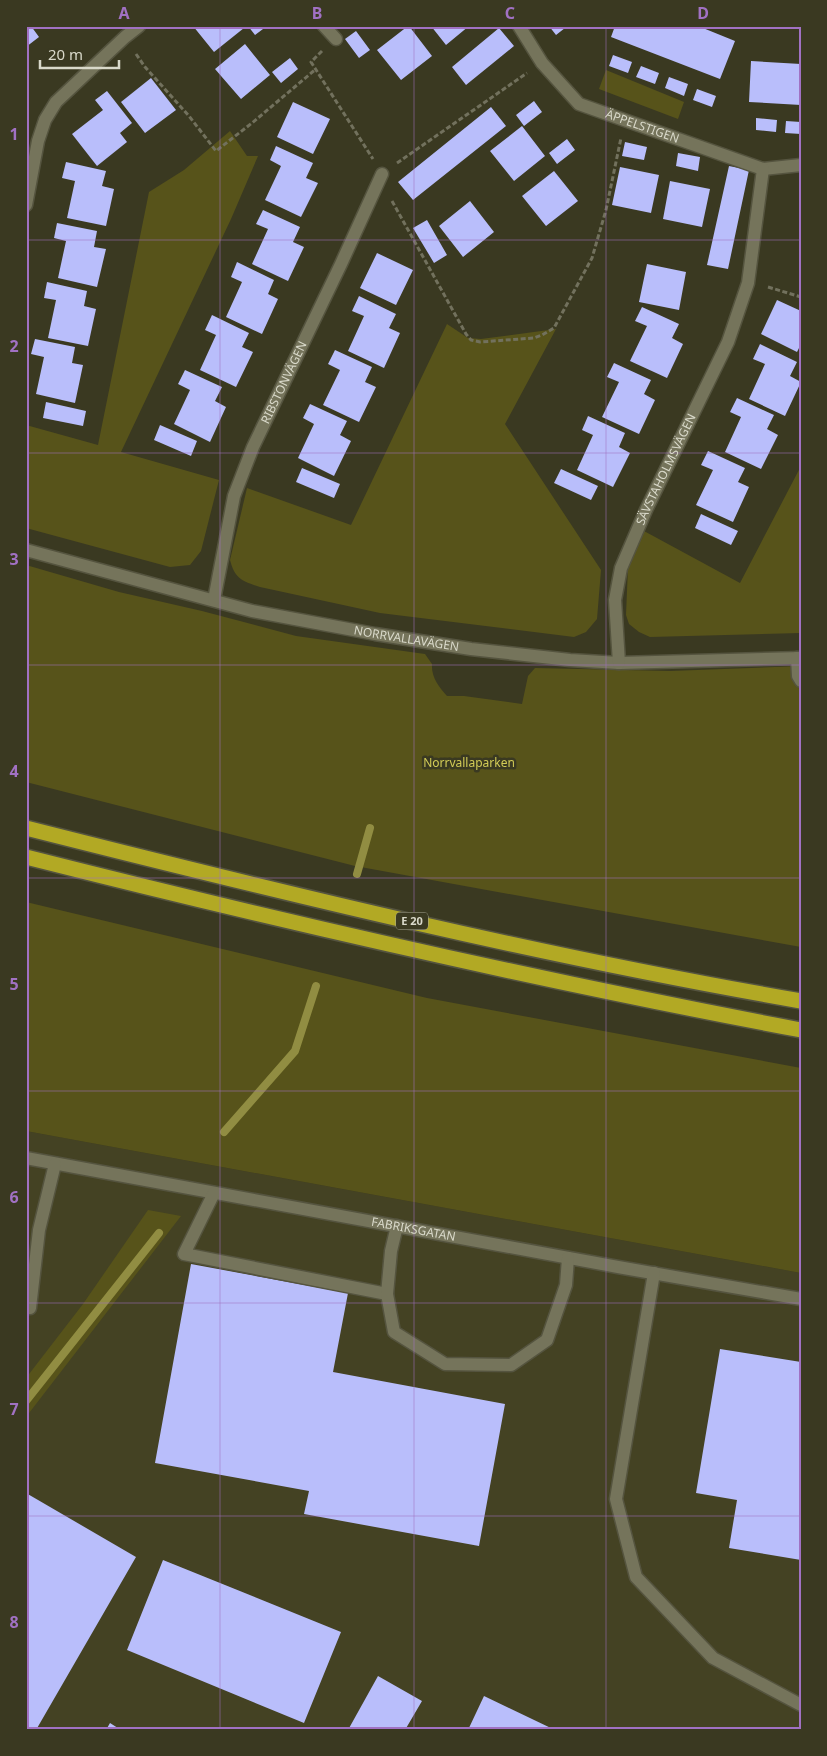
<svg xmlns="http://www.w3.org/2000/svg" width="827" height="1756" viewBox="0 0 827 1756" font-family="'Noto Sans',sans-serif">
<rect width="100%" height="100%" fill="#3a3921"/>
<!-- built -->
<path fill="#444223" d="M26 1131 801 1273V1730H26Z"/>
<!-- green -->
<path fill="#57531a" d="M606 70 684 102 678 119 599 89Z
M230 131 247 156H258L231 219 121 452 219 480 201 551 190 565 170 567 26 528V425L98 445 149 192 184 170Z
M447 324 468 338 481 339 556 329 505 424 601 570 597 619 586 632 574 637 380 613 260 587C242 581 235 579 230 560L247 488 351 525Z
M801 466V633L650 637 639 632 629 624 626 615 628 567 644 531 740 583Z
M26 565 119 592 202 611 296 636 425 654 432 664C431 677 439 687 447 696H464L522 704 528 676 535 668 670 671 801 666V947L355 866 26 782Z
M26 902 427 998 801 1068V1273L26 1131Z
M148 1210 181 1216 26 1417V1378L83 1304Z"/>
<g fill="none" stroke-linecap="round" stroke-linejoin="round">
<!-- stream -->
<path stroke="#918d42" stroke-width="8" d="M357 874 370 828
M224 1132 295 1051 316 986
M26 1401 159 1233"/>
</g>
<!-- building -->
<path fill="#b9befb" d="M26 26H31L39 37 26 47Z
M193 26H243L244 28 214 52Z
M248 26H267L255 35Z
M408 26H409L432 56 401 80 377 50Z
M431 26H469L446 45Z
M549 26H564L565 28 556 35Z
M615 26H698L735 41 720 79 611 37Z
M499 28 514 46 466 85 452 67Z
M356 31 370 50 359 58 345 39Z
M245 44 270 75 241 99 215 69Z
M613 55 632 62 628 73 609 66Z
M290 58 298 69 281 83 272 72Z
M751 61 801 64V105L749 102Z
M641 66 659 73 655 84 636 77Z
M669 77 688 84 684 96 665 88Z
M151 78 176 110 145 133 121 102Z
M697 89 716 96 712 107 693 100Z
M107 91 132 123 120 133 127 142 97 166 72 134 103 110 95 100Z
M534 101 542 112 524 126 516 115Z
M293 102 330 119 313 154 277 137Z
M491 107 506 126 413 200 398 182Z
M756 118 777 120 776 132 756 130Z
M786 121 801 122V134L785 133Z
M522 126 545 156 514 181 490 151Z
M567 139 575 150 557 164 549 153Z
M625 142 647 147 644 160 622 156Z
M276 146 313 163 306 178 318 183 301 217 265 200 281 166 270 160Z
M678 153 700 157 698 171 676 166Z
M66 162 106 171 102 186 114 189 106 226 67 218 75 181 62 178Z
M729 166 749 170 728 269 707 265Z
M620 167 659 175 651 213 612 205Z
M554 171 578 201 546 226 522 196Z
M670 181 710 189 702 227 663 219Z
M470 201 494 232 463 257 439 226Z
M263 210 300 227 293 242 304 247 288 281 252 264 268 229 256 224Z
M427 220 447 255 434 263 413 228Z
M57 223 97 231 94 247 106 249 97 287 58 278 66 241 54 238Z
M377 253 413 270 396 305 360 288Z
M237 262 274 280 268 294 278 299 262 334 226 317 242 282 231 277Z
M647 264 686 272 679 310 639 302Z
M47 282 87 291 84 306 96 309 88 346 48 338 56 300 44 298Z
M359 296 396 314 389 328 400 333 384 368 348 351 364 316 352 311Z
M777 300 801 311V344L797 352 761 334Z
M642 307 679 324 672 338 683 344 667 378 630 361 647 326 635 321Z
M212 315 249 333 242 347 253 352 236 387 200 370 216 335 205 330Z
M35 339 75 347 72 363 83 365 75 403 36 394 44 357 31 354Z
M760 344 797 362 790 376 801 382 785 416 749 399 765 364 753 359Z
M335 350 372 367 365 382 376 387 359 422 323 405 340 370 328 364Z
M614 363 651 380 644 394 655 400 639 434 602 417 619 382 607 377Z
M185 370 222 387 215 401 226 407 210 442 174 424 190 390 178 384Z
M737 398 774 415 767 429 778 435 761 469 725 452 741 417 730 412Z
M46 402 86 411 83 426 43 418Z
M310 404 347 421 340 435 351 441 334 476 298 458 314 424 303 418Z
M588 416 625 433 619 447 630 453 613 487 577 470 593 435 582 430Z
M160 425 197 441 191 456 154 440Z
M708 451 745 468 738 482 749 487 733 522 696 505 713 470 701 465Z
M302 468 340 484 334 498 296 482Z
M561 469 598 486 591 500 554 483Z
M701 514 738 531 731 545 695 528Z
M191 1264 348 1293 333 1372 505 1404 479 1546 304 1514 309 1491 155 1463Z
M720 1349 801 1362V1560L729 1548 737 1500 696 1493Z
M26 1493 136 1557 36 1730H26Z
M163 1560 341 1632 304 1723 127 1650Z
M378 1676 422 1701 405 1730H348Z
M484 1696 555 1730H468Z
M110 1723 121 1730H106Z"/>
<g fill="none" stroke-linecap="round" stroke-linejoin="round">
<defs>
<g id="minor">
<path d="M324 26 336 39"/>
<path id="s1" d="M519 26 542 63 579 104 763 169 801 165"/>
<path d="M26 205 38 141 45 120 56 102 125 37 139 26"/>
<path id="s2" d="M26 550 252 611 375 634 471 649 570 660 619 663 801 658"/>
<path id="s3" d="M214 600 234 496 253 447 341 264 382 174"/>
<path d="M797 658 798 676 801 681"/>
<path id="s4" d="M619 663 615 600 621 568 646 510 728 342 748 283 763 169"/>
<path id="s5" d="M26 1158 618 1267 801 1299"/>
<path d="M214 1193 184 1254 387 1294"/>
<path d="M397 1226 391 1251 387 1294 394 1332 445 1364 511 1365 547 1340 566 1285 568 1258"/>
<path d="M654 1273 616 1499 636 1577 713 1658 801 1705"/>
<path d="M30 1308 39 1230 55 1164"/>
</g>
<path id="highway" d="M26 828C283 893 540 956 801 1001
M26 857C283 922 541 981 801 1030"/>
</defs>
<!-- minor casing -->
<use href="#minor" stroke="#55543f" stroke-width="15"/>
<!-- highway casing -->
<use href="#highway" stroke="#55543f" stroke-width="18"/>
<!-- path -->
<path stroke="#72715d" stroke-width="3" stroke-dasharray="5 2.5" stroke-linecap="butt" d="M322 51 311 62 373 159
M136 54 145 67 189 116 216 151 252 123 316 69
M397 163 527 73
M392 201 466 334 471 340 480 342 534 338 542 335 554 328 592 258 606 210 621 138
M768 287 801 297"/>
<!-- minor -->
<use href="#minor" stroke="#75745b" stroke-width="12"/>
<!-- highway -->
<use href="#highway" stroke="#b2a924" stroke-width="15"/>
</g>
<!-- grid -->
<path fill="none" stroke="#a171c3" stroke-width="1" stroke-opacity="0.55" d="M220 26V1730M414 26V1730M606 26V1730M26 240H801M26 453H801M26 665H801M26 878H801M26 1091H801M26 1303H801M26 1516H801"/>
<g text-anchor="middle" stroke-width="5" stroke-linejoin="round" paint-order="stroke">
<!-- shield labels -->
<rect fill="#3a3921" stroke="#a9a997" stroke-width="1" x="396" y="912.5" width="32" height="17" rx="4"/>
<g font-size="11" font-weight="bold" fill="#d9d9ca">
<text x="412" y="925">E 20</text>
</g>
<!-- street labels -->
<g font-size="12" fill="#d9d9ca" stroke="#3a3921">
<text dy="4" stroke="none"><textPath href="#s1" startOffset="166">ÄPPELSTIGEN</textPath></text>
<text dy="4" stroke="none"><textPath href="#s3" startOffset="230">RIBSTONVÄGEN</textPath></text>
<text dy="4" stroke="none"><textPath href="#s4" startOffset="204">SÄVSTAHOLMSVÄGEN</textPath></text>
<text dy="4" stroke="none"><textPath href="#s2" startOffset="391">NORRVALLAVÄGEN</textPath></text>
<text dy="4" stroke="none"><textPath href="#s5" startOffset="394">FABRIKSGATAN</textPath></text>
</g>
<!-- park labels -->
<g font-size="12" fill="#d2cb56" stroke="#3a3921">
<text x="469" y="767">Norrvallaparken</text>
</g>
</g>
<!-- border -->
<rect width="827" height="1756" fill="none" stroke="#3a3921" stroke-width="55"/>
<!-- scale -->
<path d="M40 60v8h79v-8" fill="none" stroke="#d9d9ca" stroke-width="2.5"/>
<text x="48" y="60" font-size="15" fill="#d9d9ca" stroke="#3a3921" stroke-width="4" paint-order="stroke">20 m</text>
<rect x="28" y="28" width="772" height="1700" fill="none" stroke="#a171c3" stroke-width="2"/>
<g font-size="16" text-anchor="middle" font-weight="bold" fill="#a171c3">
<text x="124" y="19">A</text>
<text x="317" y="19">B</text>
<text x="510" y="19">C</text>
<text x="703" y="19">D</text>
<text x="14" y="140">1</text>
<text x="14" y="352">2</text>
<text x="14" y="565">3</text>
<text x="14" y="777">4</text>
<text x="14" y="990">5</text>
<text x="14" y="1203">6</text>
<text x="14" y="1415">7</text>
<text x="14" y="1628">8</text>
</g>
</svg>
